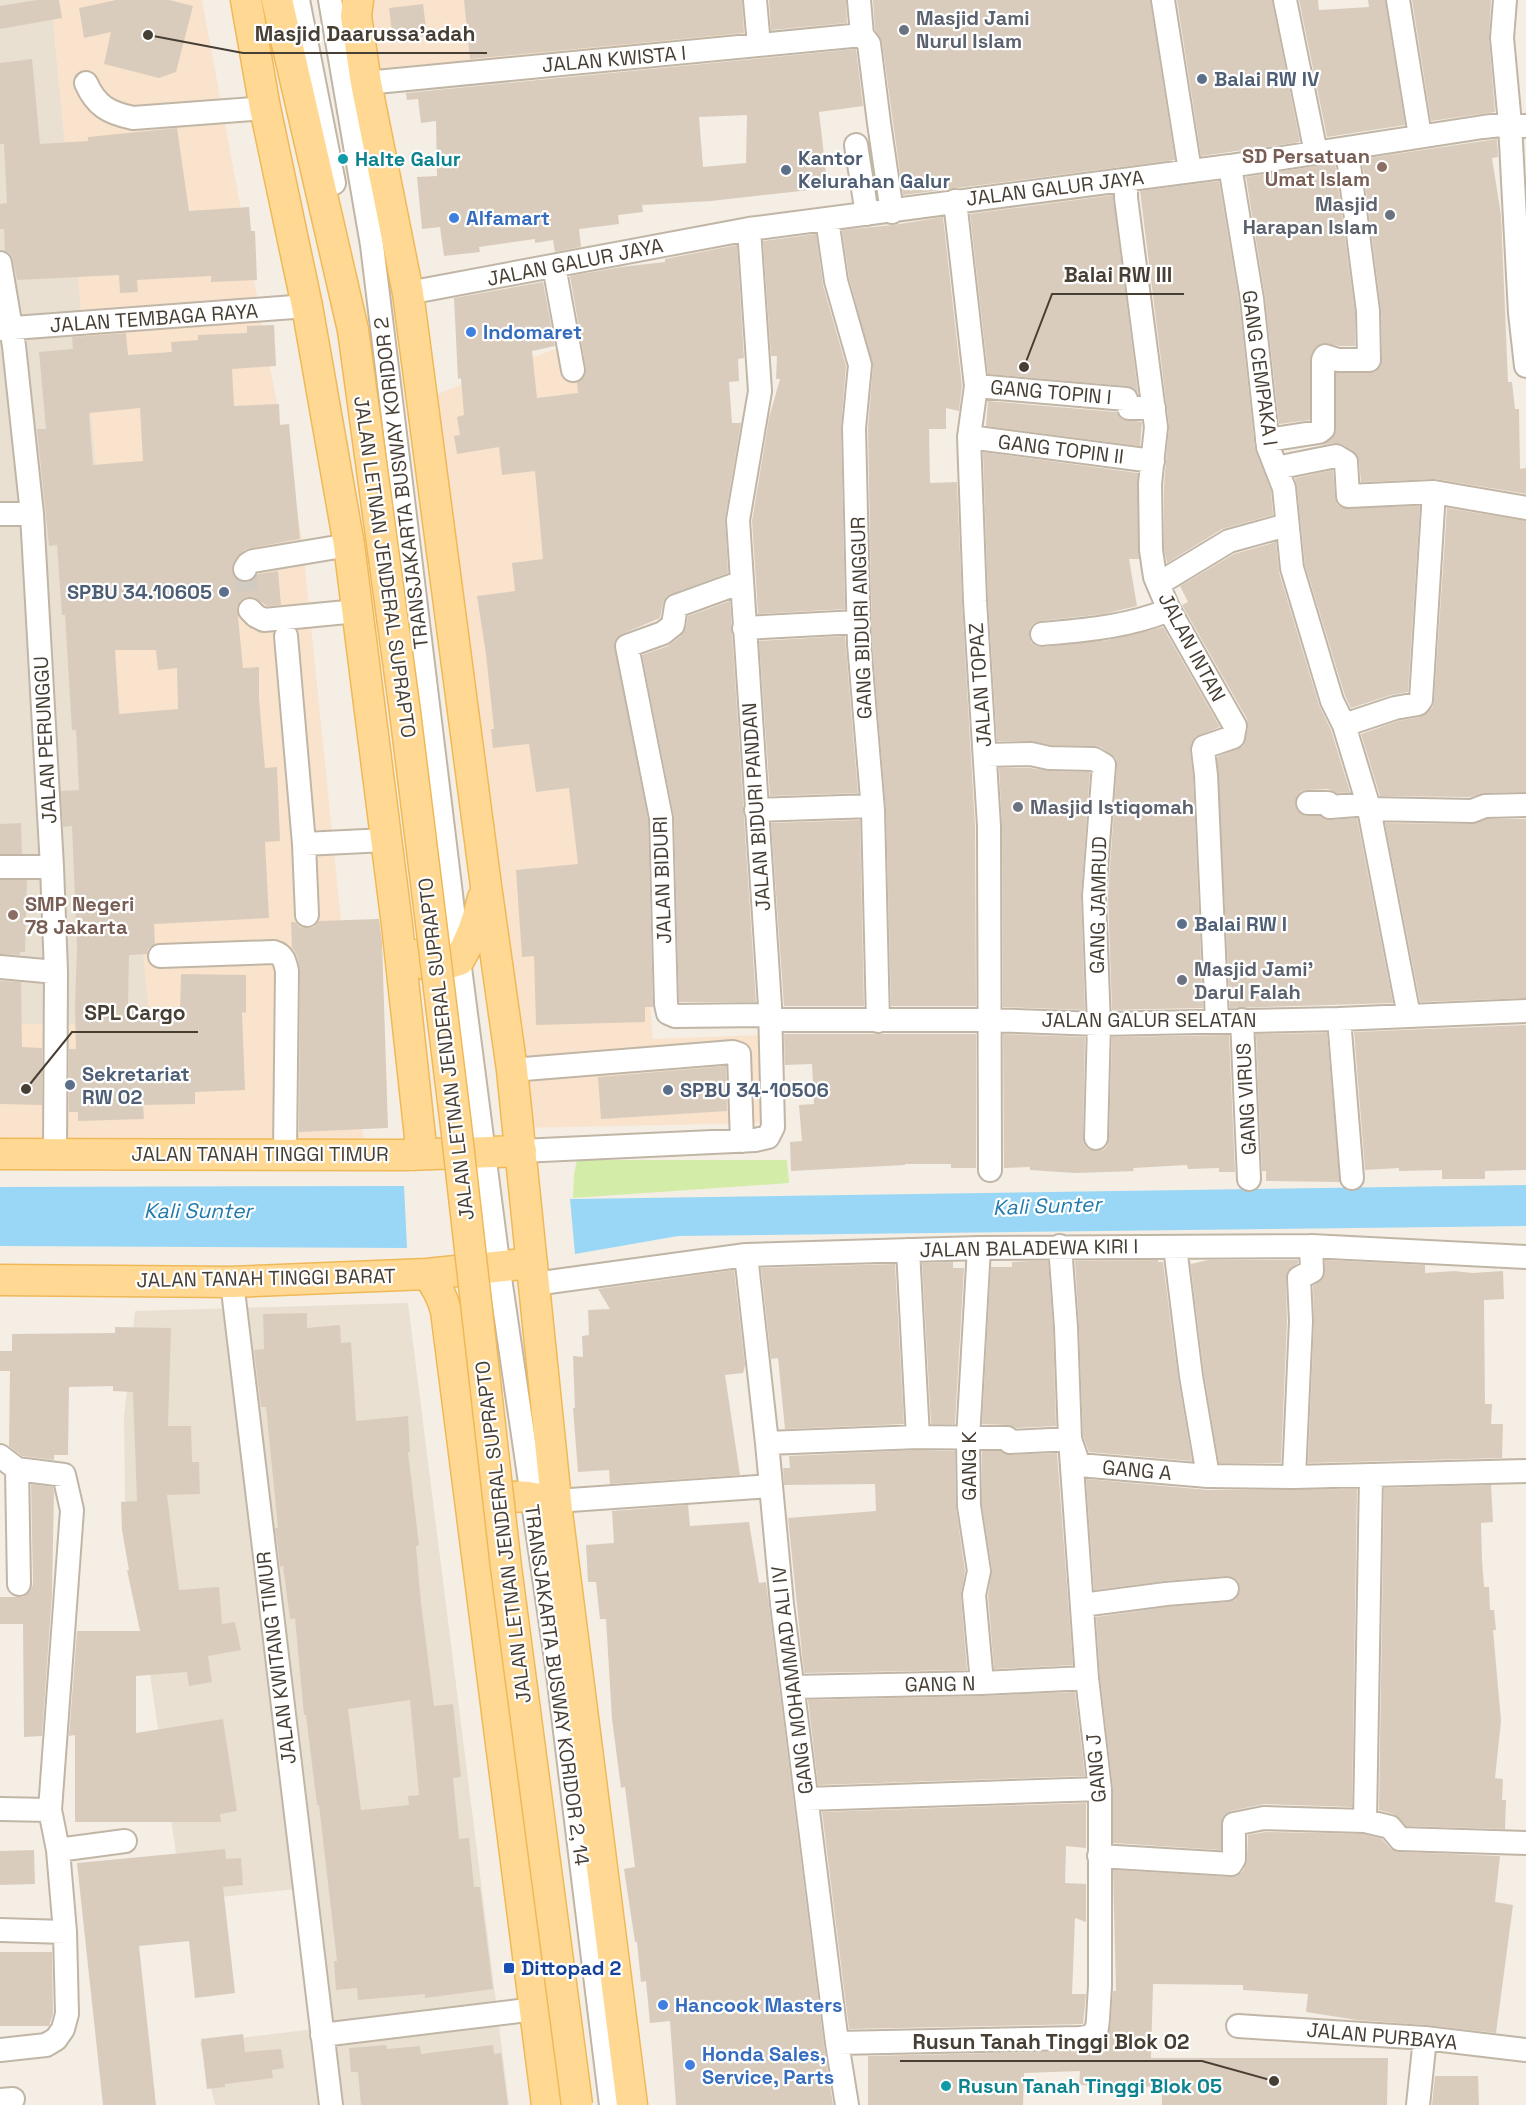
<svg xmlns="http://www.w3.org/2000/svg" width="1526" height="2105" viewBox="0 0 1526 2105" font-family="'Space Grotesk',sans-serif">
<rect width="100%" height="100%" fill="#f4eee5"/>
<!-- residential -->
<path fill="#e9e0d2" d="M0 0H51L151 1025 0 1024Z
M408 1303 509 2105H215L200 2043 322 2028 305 1888 183 1901 125 1502 124 1417 135 1311Z"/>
<!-- commercial -->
<path fill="#f9e3cd" d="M51 0H202L302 538 364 1145 0 1141V1024H150Z
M356 0H758L762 38 366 83Z
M680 301 612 566 653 1039 760 1035V1123L518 1128 422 400Z"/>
<!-- green -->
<path fill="#d3eda9" d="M577 1160H787L789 1183 573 1198 574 1174Z"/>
<!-- water -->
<path fill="#9ad7f7" d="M1526 1185V1226L678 1236 575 1254 570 1199Z
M404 1186 407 1248 0 1246V1187Z"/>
<!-- building -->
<path fill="#daccbc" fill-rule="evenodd" d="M37 0H59L62 18 0 29V6Z
M116 0H169L193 6 176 72 159 78 104 64 111 32 84 38 79 8Z
M464 0H742L744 33 470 59Z
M769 0H846L847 23 771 30Z
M873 0H1150L1175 160 903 195 882 42 875 30Z
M1177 0H1272L1300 142 1201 156Z
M1299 0H1318L1319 10 1369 7 1368 0H1385L1405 125 1327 137Z
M1412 0H1491L1489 39 1495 112 1431 121Z
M423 4 427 36 393 40 389 8Z
M856 49 863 106 819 112 827 182 809 184 810 190 711 201 642 205 643 212 618 215 619 224 579 229 581 247 555 252 553 240 535 243V239L479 247 480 252 444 256 440 227 422 229 417 177 437 176 436 121 421 123 418 99 407 100 406 93ZM747 115 746 163 703 167 699 117Z
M32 59 40 144 88 141V137L177 128 189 211 249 207 251 231H255L257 280 211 282V276L137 280 138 292 120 293 119 275 17 280 13 260 10 254 5 251 4 229H0V204L7 203 4 144H0V63Z
M1497 139 1498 157 1492 158 1501 215 1508 382H1512L1515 409H1519L1520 469 1526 468V494L1436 479 1361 482 1359 461 1353 451 1342 444 1333 443 1322 445 1331 439 1336 430V373L1375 372 1380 367 1382 360 1381 309 1362 159Z
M1335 163 1355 312V346H1340L1323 343 1317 346 1310 360V420L1279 424 1265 297 1246 177Z
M1219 181 1239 301 1255 449 1271 491 1273 515 1222 529 1167 563 1164 549V485L1169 425 1140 191Z
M1113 195 1138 393 1134 388 1127 386 988 374 970 214Z
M943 217 962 386 959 411 946 408V429H929L930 483 957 482 962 602 975 826 976 1006H891L886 810 872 643 868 428 873 366 849 278 842 230 893 225Z
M816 234 823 285 846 366 841 428 845 609 758 614 752 521 769 418 780 379H776L777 356H771L763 241Z
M737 245 744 358 738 359 739 381 729 382 732 423H741L725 518 728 573 671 594 666 597 663 603 660 618 622 634 614 643 648 819 653 1007H645V1022L536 1025 534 956 522 957 516 870 578 864 569 788 536 792 529 744 493 748 491 729H494L486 654 477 596 515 591 512 563 543 559 535 471 502 475 499 447 457 454 454 436 460 435 457 417 464 415 461 378 458 379 454 298 543 282 555 346 532 351 537 398 578 393 577 383 585 375 586 368 570 276 621 267 665 262V259Z
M274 325 276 366 232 369 234 406 279 404 280 425 289 424 300 539 246 549 237 557 232 568 234 576 239 581 244 582 252 580 258 574 278 571 281 605 267 606 254 597H247L240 601 237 607 243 668 259 667V699L265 768 277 767 280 841 265 842 269 918 154 924 155 944 148 949 147 954 129 955 128 1006 140 1005 141 1013 180 1012 181 974 246 975V1013L242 1012 245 1090 195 1092V1104L143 1105 144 1119 78 1121V1112H69V1049H76L75 1007 77 947 72 826 63 827 61 791 79 790 76 730H72L65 615H62L57 545 49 546 37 429H46L39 352 73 349 72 337 126 333 128 355 172 352 171 342 198 340V335L247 333V326ZM140 408 143 461 93 465 89 413ZM115 650H156L158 670 177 668 178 709 119 714Z
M988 401 1116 412 1122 419 1142 422 1140 446 986 426Z
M983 452 1138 473 1139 559H1129L1137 606 1104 614 1040 621 1034 623 1030 628 1029 636 1031 642 1036 646 1043 647 1109 640 1163 627 1220 727 1195 737 1190 751 1193 776 1203 1008 1112 1010 1108 896 1117 766 1116 758 1101 747 1094 746 1051 745 1031 741H997L988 600Z
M1333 470 1335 497 1337 504 1342 508 1420 506 1408 692 1391 695 1351 708 1345 696 1305 565 1297 487 1295 478Z
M1447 508 1526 521V792L1484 793 1470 797 1380 796 1361 734 1398 721 1420 717 1432 708 1434 701Z
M1276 542 1279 572 1319 705 1331 730 1350 792 1337 793 1328 789 1307 790 1302 791 1297 796 1295 804 1297 810 1301 814 1307 816H1321L1331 820 1357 818 1393 1003 1230 1008 1217 757 1243 746 1248 728 1247 719 1182 605 1188 602 1180 586 1234 554Z
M730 601 756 1002H679L674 816 642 655 668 646 681 636 686 627 688 616Z
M845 636 858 793 770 796 759 641Z
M999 768H1030L1048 771 1090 772 1081 896 1085 1010 1003 1007 1002 826Z
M1488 819H1526V998L1420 1002 1385 823 1472 824Z
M860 820 864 1006H784L771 823Z
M21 823 22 854H0V824Z
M0 880H27L25 952H20V955L0 954Z
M379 919 382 942 388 1128 299 1132 300 971 297 956 292 947 291 922H295L300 927 307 928 314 927 319 921Z
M0 981 21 982 22 1047 42 1048V1105L0 1104Z
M1526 1025V1170L1485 1171V1179H1442V1170L1399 1171V1168L1365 1170 1354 1032Z
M1327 1033 1340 1182 1266 1181V1171H1262L1256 1034Z
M784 1034H976V1168H951V1164H905V1165L791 1171 790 1142 802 1141 799 1105 814 1104 812 1064 785 1065Z
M1003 1034 1085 1037 1083 1138 1084 1144 1088 1149 1096 1151 1103 1150 1107 1146 1109 1138 1112 1037 1229 1035 1235 1172H1219V1168L1188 1169 1187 1165 1133 1168 1134 1171 1075 1173 1030 1170V1167L1004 1168Z
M726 1066 727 1111 601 1119 598 1077Z
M1158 1260V1262H1163L1178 1378 1192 1461 1089 1452 1083 1436 1079 1326 1075 1261Z
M1190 1260 1191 1264 1208 1260H1298V1263L1288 1271 1286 1279 1287 1321 1281 1463H1219L1204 1374Z
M1325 1260 1425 1265V1273L1454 1271 1472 1273 1503 1271 1504 1299 1484 1300 1485 1404H1492L1491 1424H1503L1502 1458 1308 1463 1314 1322 1313 1286 1324 1277Z
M1032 1261H1048L1053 1328 1056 1426 1016 1428 1008 1425 982 1424 991 1267H1012V1262Z
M953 1262V1268H964L955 1424H931L922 1263Z
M895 1264 904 1424 785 1429 778 1358 771 1359 761 1268Z
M734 1270 745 1365 743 1373 725 1375 740 1475 610 1484 609 1470 578 1472 573 1408H575L573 1356 583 1357 582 1336 589 1335 588 1310 610 1309 598 1289Z
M307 1313V1328L340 1325 341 1343 351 1342 356 1421 408 1416 410 1452H408L419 1545 416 1546 421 1603 434 1706 453 1704 461 1777 453 1778 459 1839 469 1838 474 1887H480L493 1989 425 1998V1994L358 2000 357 1988 336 1990 334 1961H337L319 1805H317L306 1715H304L295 1618 290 1619 283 1566 280 1567 278 1549 275 1528H278L266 1407H261L254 1350 264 1349 263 1314ZM410 1700 419 1795 408 1796 409 1805 361 1810 348 1709Z
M115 1327 171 1328 168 1426H191L192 1462H199L200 1494 167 1495 179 1590 219 1587 222 1624 235 1622 241 1650 208 1656 212 1682 189 1686 187 1672 136 1676V1733L223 1719 237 1811 220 1814 221 1822H75V1735L69 1736 77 1631H140L127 1570H129L122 1530 121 1502 137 1501 133 1392 113 1391V1386L69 1387 68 1455H54V1460L22 1456 9 1446 10 1371H0V1351H12V1334L115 1333Z
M918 1450 955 1451 956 1508 965 1571 961 1596 967 1670 804 1673 788 1518 876 1511 875 1484 784 1485 783 1468H790L789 1456Z
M982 1451H1001L1011 1455 1057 1453 1073 1665 994 1669 988 1596 992 1569 982 1505Z
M1086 1479 1208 1490 1357 1489 1352 1807 1264 1804 1231 1811 1222 1819 1221 1850 1113 1843V1788L1100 1677 1096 1617 1167 1607 1228 1602 1235 1600 1239 1594 1240 1588 1238 1581 1232 1577 1226 1576 1164 1581 1094 1590Z
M31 1484 53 1487 54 1491 52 1594 42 1736 24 1737 23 1624H0V1597H23L31 1590 33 1584Z
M1491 1485 1493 1522 1481 1523 1482 1560 1484 1587H1489L1490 1610H1494L1496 1630H1493L1501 1721 1495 1778 1503 1779 1502 1800H1506L1505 1829 1406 1826 1394 1814 1379 1810 1384 1488Z
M688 1505 690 1526 749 1522 759 1583 766 1582 824 2045 833 2105H676L670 2021 650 2023 646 1981 641 1982 637 1942H635L624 1869 635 1867 625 1787 621 1788 612 1719 606 1619H600L596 1582H588L586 1545 614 1543 612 1511Z
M1075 1692 1085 1776 818 1785 808 1700 982 1696Z
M1086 1803V1848L1066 1846 1065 1883 1086 1884V1922L1075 1918 1072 1994H1086L1083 2024 849 2029 822 1812Z
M1265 1832 1363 1834 1382 1839 1390 1848 1400 1852 1500 1856 1495 1902 1513 1905 1496 2033 1426 2025 1357 2020 1306 2012 1308 1994 1243 1990V1985L1153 1984 1151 2058H1388L1387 2105H1162V2087L1079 2085 1080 2071 1024 2073 1023 2105H868V2056L1080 2051 1093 2049 1101 2045 1110 2030 1113 1991H1116L1113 1870 1230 1877 1237 1876 1243 1871 1247 1860 1248 1835Z
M225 1849 226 1859 241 1858 243 1885 223 1887 235 1993 195 1998 189 1941 139 1946 156 2105H103L77 1863Z
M34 1850 35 1884 0 1885V1851Z
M0 1952H52L53 2014 49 2026H0Z
M243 2034 245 2052 281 2049 284 2068 272 2070 273 2078 225 2084V2087L207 2089 201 2039Z
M386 2045 387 2049 420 2046 421 2054 493 2045 494 2054 501 2053 508 2105H361L358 2072H351L349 2048Z
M1435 2076H1478L1479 2105H1432Z"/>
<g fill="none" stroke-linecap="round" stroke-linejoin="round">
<!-- minor-tunnel -->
<path stroke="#d1cbc2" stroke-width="22" stroke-dasharray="22 11" stroke-linecap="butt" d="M245 569 250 610"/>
<defs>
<path id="minor" d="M298 0 334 183
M330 0 372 245 459 960 501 1285 557 1666 611 2105
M755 0 759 45
M859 0 862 35
M1163 0 1190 171
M1285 0 1316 153
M1398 0 1420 136
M1505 0 1502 38 1510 124 1520 313 1526 366
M862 35 869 44 879 123 892 212
M86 83C96 106 109 113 133 118L265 108
M366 83 862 35
M856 145 867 214
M1230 166 1252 299 1268 447 1284 488 1292 568 1332 701 1344 725 1368 804 1409 1016
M1126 180V198L1156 427 1150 484 1151 550 1155 577 1169 610 1235 726 1233 737 1204 747 1203 750 1206 775 1217 1020
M955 201 976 386 969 437 975 601 989 826 990 1170
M827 219 836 281 860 365 854 428 859 644 873 810 878 1021
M0 263 14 346 32 514 52 867 56 972 55 1154
M554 266 573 370
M408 293 749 229 1230 166 1483 127 1510 124 1526 126
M0 329 307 306
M976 386 1126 399 1129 408H1154
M969 437 1153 461
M1267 440 1319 432 1323 429V360L1325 356 1338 360H1369L1368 311 1347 149
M1276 468 1336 456 1346 462 1348 496 1434 492 1526 508
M0 514H32
M245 569 248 564 253 561 349 545
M742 582 676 606 673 625 663 633 627 646 661 818 666 1004 668 1013 675 1016 771 1015
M1158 584 1229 541 1287 525
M250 610 256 616 264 620 357 611
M744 628 858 622
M1042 634C1086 630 1127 627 1169 610
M286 636 304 844 386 840
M1344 725 1395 708 1418 704 1421 700 1434 492
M985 755 1031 754 1049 758 1094 759 1104 765 1094 896 1099 1024 1096 1138
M1308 803H1328L1330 807 1368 804
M1369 809 1472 811 1485 806 1526 805
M756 810 872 806
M304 844 307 915
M0 867H52
M160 956 274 952C284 955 285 962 287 971L285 1153
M0 967 56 972
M1339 1019 1352 1178
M771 1020H989L1099 1024 1339 1019 1526 1011
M1242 1020 1249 1179
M512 1070 733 1052 739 1054 742 1141
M521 1151 755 1140 768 1137 773 1127 770 1006 738 520 760 391 749 229
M1175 1247 1191 1376 1208 1476
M979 1248 968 1439 969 1506 979 1571 974 1595 982 1683
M908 1250 918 1437
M746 1255 767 1443 782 1604 837 2043 847 2105
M232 1282 331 2105
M534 1284 746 1255 979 1248 1311 1246 1526 1257
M767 1443 918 1437 1007 1438 1010 1442 1070 1439 1079 1465 1208 1476 1294 1477 1526 1471
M0 1456 17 1469 19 1584
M1294 1477 1301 1321 1299 1278 1312 1271 1311 1246
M556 1501 771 1486
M1082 1605 1166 1594 1227 1589
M793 1687 982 1683 1087 1678
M807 1799 1100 1789
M0 1809 50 1810
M1365 1821 1371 1476
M58 1850 125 1841
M1099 1856 1231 1864 1234 1859V1824L1264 1818 1365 1821 1390 1827 1400 1839 1526 1843
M0 1930 65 1932 58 1850 50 1810 72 1510 64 1475 17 1469
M1238 2026 1425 2038 1526 2050
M322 2035 535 2009
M837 2043 1080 2038 1091 2036 1097 2028 1098 2019 1100 1986V1789L1087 1678 1070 1439 1066 1327 1060 1246
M0 2050 46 2045 56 2039 63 2029 67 2014 65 1932
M0 2100 13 2099
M1418 2105 1425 2038"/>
<path id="major" d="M246 0 265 108 307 306 349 545 397 925 420 1137 419 1146 415 1155
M277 0 353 330
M358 0 356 16 366 83 408 293 486 886 512 1070 558 1520 632 2105
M414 955C429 972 441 966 459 960 471 940 478 920 483 898
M0 1154 404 1155 521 1151
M427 1274C437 1286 442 1296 446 1311L547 2105
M0 1280 232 1282 427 1274 532 1263
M476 1509C490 1500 527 1490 541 1502 547 1507 553 1514 558 1520"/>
</defs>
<!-- minor casing -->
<use href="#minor" stroke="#c1b6a6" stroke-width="26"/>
<!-- major casing -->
<use href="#major" stroke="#f0b857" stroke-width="33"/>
<!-- minor -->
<use href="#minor" stroke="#fff" stroke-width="22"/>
<!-- major -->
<use href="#major" stroke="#ffd993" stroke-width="30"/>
<defs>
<path id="major-bridge" d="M353 330 405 712 456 1126 506 1567 577 2105"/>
</defs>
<!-- major-bridge casing -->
<use href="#major-bridge" stroke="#f0b857" stroke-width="33" stroke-linecap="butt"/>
<!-- major-bridge -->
<use href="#major-bridge" stroke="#ffd993" stroke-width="30"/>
</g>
<!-- markers -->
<g fill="#6b7280" stroke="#fff" stroke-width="2">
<circle cx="904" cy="30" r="6"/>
<circle cx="1390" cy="215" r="6"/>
<circle cx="1018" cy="807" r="6"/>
<circle cx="1182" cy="980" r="6"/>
</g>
<g fill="#5c6f8a" stroke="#fff" stroke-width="2">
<circle cx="1202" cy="79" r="6"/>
<circle cx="786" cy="170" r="6"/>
<circle cx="224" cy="592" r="6"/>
<circle cx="1182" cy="924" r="6"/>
<circle cx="70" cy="1085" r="6"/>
<circle cx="668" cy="1090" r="6"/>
</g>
<g fill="#0f9aa8" stroke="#fff" stroke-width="2">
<circle cx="343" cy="159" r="6"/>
<circle cx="946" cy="2086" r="6"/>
</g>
<g fill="#8d6e63" stroke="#fff" stroke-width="2">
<circle cx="1382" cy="167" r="6"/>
<circle cx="13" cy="915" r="6"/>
</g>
<g fill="#3f7fe0" stroke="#fff" stroke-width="2">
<circle cx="454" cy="218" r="6"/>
<circle cx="471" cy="332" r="6"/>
<circle cx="663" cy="2005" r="6"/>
<circle cx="690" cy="2065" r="6"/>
</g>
<rect fill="#1a4fb4" stroke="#fff" stroke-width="2" x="503" y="1962" width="12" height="12" rx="3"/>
<g text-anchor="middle" stroke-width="4.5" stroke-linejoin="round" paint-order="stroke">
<!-- worship labels -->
<g font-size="20" font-weight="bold" fill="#5b616d" stroke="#fff" text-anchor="start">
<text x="916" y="25">Masjid Jami<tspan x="916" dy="23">Nurul Islam</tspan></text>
<text x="1378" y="211" text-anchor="end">Masjid<tspan x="1378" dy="23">Harapan Islam</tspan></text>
<text x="1030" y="814">Masjid Istiqomah</text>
<text x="1194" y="976">Masjid Jami'<tspan x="1194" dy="23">Darul Falah</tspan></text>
</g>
<!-- street labels -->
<g font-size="20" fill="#473e34" stroke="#fff">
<text transform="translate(614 59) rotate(-5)" y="7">JALAN KWISTA I</text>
<text transform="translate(1055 188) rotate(-7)" y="7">JALAN GALUR JAYA</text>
<text transform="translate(575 262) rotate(-11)" y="7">JALAN GALUR JAYA</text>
<text transform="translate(154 318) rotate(-4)" y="7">JALAN TEMBAGA RAYA</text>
<text transform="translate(1260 368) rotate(82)" y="7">GANG CEMPAKA I</text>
<text transform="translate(1051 392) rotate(5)" y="7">GANG TOPIN I</text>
<text transform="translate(1061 449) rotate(7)" y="7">GANG TOPIN II</text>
<text transform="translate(401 483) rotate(-97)" y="7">TRANSJAKARTA BUSWAY KORIDOR 2</text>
<text transform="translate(385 567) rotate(82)" y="7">JALAN LETNAN JENDERAL SUPRAPTO</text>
<text transform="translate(861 618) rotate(-92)" y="7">GANG BIDURI ANGGUR</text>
<text transform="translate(1192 647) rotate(62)" y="7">JALAN INTAN</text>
<text transform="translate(980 685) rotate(-94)" y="7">JALAN TOPAZ</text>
<text transform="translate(45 740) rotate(-93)" y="7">JALAN PERUNGGU</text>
<text transform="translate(756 807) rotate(-94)" y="7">JALAN BIDURI PANDAN</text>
<text transform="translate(662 880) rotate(-92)" y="7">JALAN BIDURI</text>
<text transform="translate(1098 905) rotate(-89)" y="7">GANG JAMRUD</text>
<text x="1149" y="1027">JALAN GALUR SELATAN</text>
<text transform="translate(446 1049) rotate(-97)" y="7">JALAN LETNAN JENDERAL SUPRAPTO</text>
<text transform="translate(1246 1099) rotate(-93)" y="7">GANG VIRUS</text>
<text x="260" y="1161">JALAN TANAH TINGGI TIMUR</text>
<text transform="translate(1029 1248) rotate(-1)" y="7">JALAN BALADEWA KIRI I</text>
<text transform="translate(266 1278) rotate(-1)" y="7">JALAN TANAH TINGGI BARAT</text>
<text transform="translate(969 1466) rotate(-90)" y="7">GANG K</text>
<text transform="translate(1137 1470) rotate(5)" y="7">GANG A</text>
<text transform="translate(503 1532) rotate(-97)" y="7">JALAN LETNAN JENDERAL SUPRAPTO</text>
<text transform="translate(276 1658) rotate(-97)" y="7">JALAN KWITANG TIMUR</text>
<text transform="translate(792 1680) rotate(-97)" y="7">GANG MOHAMMAD ALI IV</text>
<text transform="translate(940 1684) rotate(-1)" y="7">GANG N</text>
<text transform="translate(557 1685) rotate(82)" y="7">TRANSJAKARTA BUSWAY KORIDOR 2, 14</text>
<text transform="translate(1096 1768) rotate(-95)" y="7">GANG J</text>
<text transform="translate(1382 2036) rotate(5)" y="7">JALAN PURBAYA</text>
</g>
<!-- service labels -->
<g font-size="20" font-weight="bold" fill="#4e5e75" stroke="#fff" text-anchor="start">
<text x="1214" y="86">Balai RW IV</text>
<text x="798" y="165">Kantor<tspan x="798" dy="23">Kelurahan Galur</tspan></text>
<text x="212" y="599" text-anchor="end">SPBU 34.10605</text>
<text x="1194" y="931">Balai RW I</text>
<text x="82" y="1081">Sekretariat<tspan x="82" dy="23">RW 02</tspan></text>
<text x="680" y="1097">SPBU 34-10506</text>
</g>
<!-- education labels -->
<g font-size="20" font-weight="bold" fill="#785e54" stroke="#fff" text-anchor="end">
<text x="1370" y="163">SD Persatuan<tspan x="1370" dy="23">Umat Islam</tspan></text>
<text x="25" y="911" text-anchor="start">SMP Negeri<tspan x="25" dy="23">78 Jakarta</tspan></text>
</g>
<!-- culture labels -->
<g font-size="20" font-weight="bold" fill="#0d838f" stroke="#fff" text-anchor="start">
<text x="355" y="166">Halte Galur</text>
<text x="958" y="2093">Rusun Tanah Tinggi Blok 05</text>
</g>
<!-- shop labels -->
<g font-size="20" font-weight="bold" fill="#366cbe" stroke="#fff" text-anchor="start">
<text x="466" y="225">Alfamart</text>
<text x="483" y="339">Indomaret</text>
<text x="675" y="2012">Hancook Masters</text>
<text x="702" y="2061">Honda Sales,<tspan x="702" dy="23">Service, Parts</tspan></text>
</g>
<!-- transit labels -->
<g font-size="20" font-weight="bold" fill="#164399" stroke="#fff" text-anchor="start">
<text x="521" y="1975">Dittopad 2</text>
</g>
<!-- water labels -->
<g font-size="21" font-style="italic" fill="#207aad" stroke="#fff">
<text transform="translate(1047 1206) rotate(-2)" y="7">Kali Sunter</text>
<text x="198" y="1218">Kali Sunter</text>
</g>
</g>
<!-- callouts -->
<path fill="none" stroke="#473e34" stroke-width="2" d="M148 35L243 53H487M1024 367L1052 294H1184M26 1089L72 1032H198M1274 2081L1202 2061H900"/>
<g fill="#473e34" stroke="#fff" stroke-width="2">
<circle cx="148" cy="35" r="6"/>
<circle cx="1024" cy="367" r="6"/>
<circle cx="26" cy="1089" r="6"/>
<circle cx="1274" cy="2081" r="6"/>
</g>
<g font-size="21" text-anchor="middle" font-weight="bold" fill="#473e34" stroke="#fff" stroke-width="4.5" stroke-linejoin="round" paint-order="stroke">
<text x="365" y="41">Masjid Daarussa'adah</text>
<text x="1118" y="282">Balai RW III</text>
<text x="135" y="1020">SPL Cargo</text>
<text x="1051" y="2049">Rusun Tanah Tinggi Blok 02</text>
</g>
</svg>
